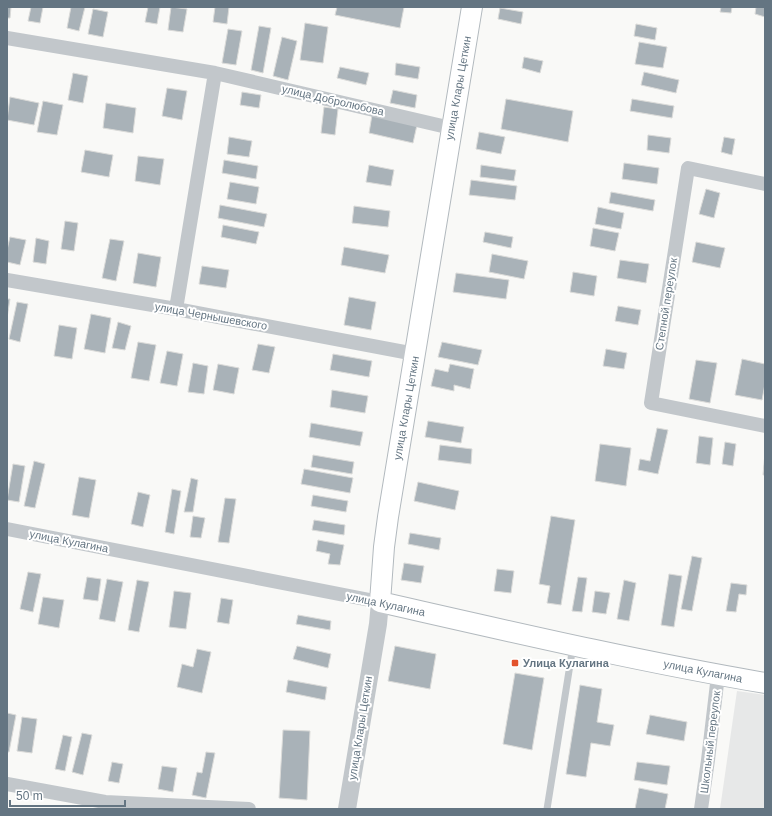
<svg xmlns="http://www.w3.org/2000/svg" width="772" height="816" viewBox="0 0 772 816" font-family="Arial,sans-serif">
<rect width="100%" height="100%" fill="#f9f9f7"/>
<!-- built -->
<path fill="#e7e8e8" d="M737 691 765 695V809H720Z"/>
<!-- building -->
<path fill="#a9b2b8" stroke="#dbdbd9" d="M7 7H11L10 18H7Z
M31 7H43L40 23 28 21Z
M71 7H85L79 31 67 28Z
M148 7H160L157 24 145 22Z
M171 7 187 9 183 32 168 30Z
M215 7H229L227 24 213 22Z
M337 7H404L400 28 335 15Z
M721 7H732L731 13 720 12Z
M756 7H765V17L755 14Z
M500 8 523 12 521 24 498 19Z
M93 9 108 12 103 37 88 34Z
M305 23 328 27 323 63 300 60Z
M636 24 657 28 655 40 634 36Z
M259 26 271 28 263 73 251 70Z
M228 29 242 31 236 65 222 63Z
M282 37 297 41 288 80 273 76Z
M639 42 667 47 663 68 635 64Z
M524 57 543 61 540 73 522 68Z
M396 63 420 67 418 79 395 75Z
M340 67 369 73 366 85 337 78Z
M644 72 679 80 676 93 641 85Z
M73 73 88 76 83 103 68 100Z
M167 88 187 91 182 120 162 116Z
M393 90 417 95 415 108 390 103Z
M242 92 261 95 259 108 240 105Z
M10 97 39 103 34 125 7 120Z
M506 99 573 111 568 142 501 129Z
M632 99 674 106 672 118 630 111Z
M43 101 63 105 57 135 37 132Z
M106 103 136 108 133 133 103 128Z
M324 107 338 109 335 135 321 133Z
M372 115 417 125 413 143 369 133Z
M479 132 505 137 501 154 476 149Z
M648 135 671 138 669 153 647 150Z
M229 137 252 141 249 157 227 154Z
M724 137 735 139 732 155 721 152Z
M85 150 113 155 109 177 81 172Z
M138 156 164 159 160 185 135 181Z
M224 160 258 166 256 179 222 173Z
M624 163 659 168 657 184 622 179Z
M369 165 394 170 391 186 366 182Z
M481 165 516 170 514 181 480 177Z
M471 180 517 186 515 200 469 195Z
M230 182 259 187 256 204 227 199Z
M706 189 720 193 714 218 699 214Z
M611 192 655 200 653 211 609 203Z
M220 205 267 214 264 227 218 218Z
M354 206 390 211 388 227 352 223Z
M598 207 624 213 621 229 595 224Z
M65 221 78 223 74 251 61 249Z
M223 225 259 232 256 244 221 237Z
M593 228 619 233 615 251 590 246Z
M485 232 513 237 511 248 483 242Z
M10 237 26 240 20 265 7 262V250Z
M36 238 49 241 46 264 33 262Z
M110 239 124 241 116 281 102 278Z
M696 242 725 248 720 268 692 262Z
M344 247 389 255 385 273 341 265Z
M138 253 161 257 156 287 133 283Z
M492 254 528 261 524 279 489 272Z
M620 260 649 264 646 283 617 278Z
M202 266 229 270 226 288 199 284Z
M573 272 597 276 594 296 570 292Z
M456 273 509 280 506 299 453 292Z
M349 297 376 302 371 330 344 325Z
M7 299H10L7 318Z
M17 302 28 304 20 342 9 339Z
M618 306 641 310 638 325 615 321Z
M91 314 111 318 105 353 84 349Z
M118 322 131 326 125 350 112 348Z
M59 325 77 328 72 359 54 356Z
M138 342 156 345 149 381 131 378Z
M442 342 482 350 478 365 438 357Z
M258 344 275 347 269 373 252 370Z
M606 349 627 353 624 369 603 366Z
M167 351 183 354 177 386 160 383Z
M333 354 372 361 369 377 330 370Z
M742 359 765 364V384L762 400 735 395Z
M696 360 717 363 710 403 689 399Z
M193 363 208 366 204 394 188 392Z
M218 364 239 368 234 394 213 390Z
M450 364 474 369 470 389 454 385V391L431 386 435 369 448 372Z
M332 390 368 396 365 413 330 407Z
M428 421 464 427 461 443 425 437Z
M311 423 363 432 360 446 309 437Z
M657 428 668 430 658 474 638 470 640 459 650 461Z
M699 436 713 438 710 465 696 463Z
M725 442 736 444 733 466 722 464Z
M600 444 631 448 626 486 595 481Z
M440 445 472 449 471 464 438 460Z
M765 453V475H763Z
M313 455 354 462 352 474 311 467Z
M34 461 45 464 35 508 24 506Z
M13 464 25 466 19 502 7 500Z
M304 469 353 478 350 493 301 484Z
M79 477 96 480 89 518 72 515Z
M191 478 198 480 193 512H184Z
M418 482 459 491 455 510 414 501Z
M172 489 181 491 174 534 165 532Z
M138 492 150 495 143 527 131 524Z
M313 495 348 501 346 512 311 506Z
M225 498 236 499 229 543 218 542Z
M193 516 205 518 201 538 190 537Z
M551 516 575 520 561 605 547 603 550 586 539 584Z
M314 520 345 525 344 535 312 530Z
M410 533 441 538 439 550 408 544Z
M318 540 344 545 340 565 328 564 330 554 316 551Z
M692 556 702 558 692 611 681 609Z
M404 563 424 566 421 583 401 580Z
M497 569 514 571 511 593 494 591Z
M28 572 41 574 33 612 20 609Z
M669 574 682 576 674 627 661 625Z
M87 577 101 579 98 601 83 599Z
M578 577 587 578 582 612 572 611Z
M107 579 123 582 115 622 99 619Z
M137 580 149 582 139 632 128 630Z
M624 580 636 583 629 621 617 619Z
M731 583 747 585 746 595 739 594 736 612 726 611Z
M174 591 191 593 186 629 169 627Z
M595 591 610 593 606 614 592 612Z
M43 597 64 600 59 628 38 624Z
M221 598 233 600 229 624 217 622Z
M298 615 331 621 330 630 296 624Z
M297 646 331 654 328 668 293 659Z
M395 646 436 654 430 689 388 681Z
M197 649 211 652 202 693 177 687 182 664 193 667Z
M515 673 544 678 532 750 503 744Z
M288 680 327 687 325 700 286 692Z
M580 685 602 689 597 722 614 725 610 746 591 743 586 777 566 774Z
M7 713 16 715 9 752H7Z
M650 715 687 722 684 741 646 734Z
M22 717 37 719 32 753 17 751Z
M283 730 310 731 307 800 279 798Z
M82 733 92 735 83 775 72 772Z
M63 735 72 737 65 771 55 769Z
M206 752 215 753 206 798 192 795 197 772 202 773Z
M112 762 123 764 119 783 108 781Z
M637 762 670 766 667 785 634 780Z
M162 766 177 768 173 792 158 789Z
M639 788 668 794 665 809H635Z"/>
<g fill="none" stroke-linecap="round" stroke-linejoin="round">
<defs>
<path id="secondary" d="M472 7 388 517 384 547 380 602C508 631 636 661 765 683"/>
</defs>
<!-- secondary casing -->
<use href="#secondary" stroke="#b2b9be" stroke-width="22"/>
<!-- service -->
<path stroke="#c2c7cb" stroke-width="7" d="M547 809 573 646"/>
<!-- minor -->
<path stroke="#c2c7cb" stroke-width="14" d="M7 38 215 73 451 128
M765 184 688 168 651 403 765 426
M7 280 176 309 415 354
M176 309 215 73
M7 529 380 602
M7 784 105 802 249 809
M701 809 708 760 718 675"/>
<!-- tertiary -->
<path stroke="#c2c7cb" stroke-width="18" d="M347 809 378 624 380 602"/>
<!-- secondary -->
<use href="#secondary" stroke="#fff" stroke-width="20"/>
</g>
<!-- markers -->
<rect fill="#e3532d" stroke="#fff" stroke-width="1.5" x="511" y="659" width="8" height="8" rx="2"/>
<g text-anchor="middle" stroke-width="4" stroke-linejoin="round" paint-order="stroke">
<!-- street labels -->
<g font-size="11" fill="#647582" stroke="#fff">
<text transform="translate(458 88) rotate(-80)" y="4">улица Клары Цеткин</text>
<text transform="translate(333 100) rotate(13)" y="4">улица Добролюбова</text>
<text transform="translate(666 304) rotate(-81)" y="4">Степной переулок</text>
<text transform="translate(211 316) rotate(10)" y="4">улица Чернышевского</text>
<text transform="translate(406 408) rotate(-80)" y="4">улица Клары Цеткин</text>
<text transform="translate(69 541) rotate(11)" y="4">улица Кулагина</text>
<text transform="translate(386 604) rotate(12)" y="4">улица Кулагина</text>
<text transform="translate(703 671) rotate(11)" y="4">улица Кулагина</text>
<text transform="translate(360 728) rotate(-81)" y="4">улица Клары Цеткин</text>
<text transform="translate(710 742) rotate(-83)" y="4">Школьный переулок</text>
</g>
<!-- poi labels -->
<g font-size="11" font-weight="bold" fill="#647582" stroke="#fff" text-anchor="start">
<text x="523" y="667">Улица Кулагина</text>
</g>
</g>
<!-- border -->
<rect width="772" height="816" fill="none" stroke="#647582" stroke-width="16"/>
<!-- scale -->
<path d="M10 800v6h115v-6" fill="none" stroke="#647582" stroke-width="2"/>
<text x="16" y="800" font-size="12" fill="#647582" stroke="#ffffff" stroke-width="3" paint-order="stroke">50 m</text>
</svg>
